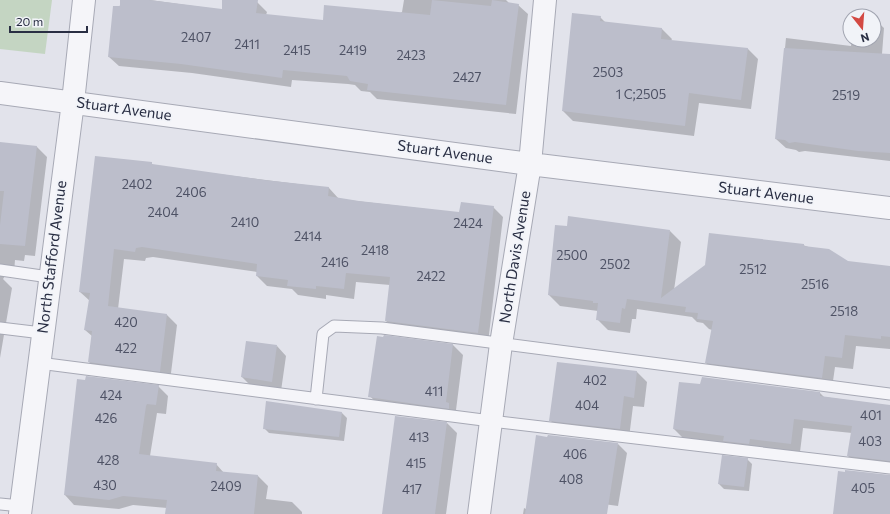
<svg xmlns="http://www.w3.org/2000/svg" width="890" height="514" viewBox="0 0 890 514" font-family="Commissioner,sans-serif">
<rect width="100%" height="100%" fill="#e2e3eb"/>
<!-- green -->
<path fill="#c4d5c2" d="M0 0H52L45 54 0 49Z"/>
<!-- shadow -->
<path fill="#0003" d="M121 0H150L222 10 223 0H243L257 2 267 12 266 15 323 22 399 14 402 12 404 0H506L510 4 518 5 528 14 516 114 377 99 370 92 361 91 355 85 348 84 292 80 291 87 192 73 119 66 109 57Z
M600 17 606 23 662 29 672 39 671 41 748 49 758 59 751 109 699 103 694 136 573 121 563 111Z
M874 19 884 28 882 54 890 55V161L805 151 799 152 796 150 786 148 776 139 786 38 851 46 852 40H874Z
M0 143 37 147 47 157 35 256 25 255 24 261 15 260 14 273H7L3 279 12 288 0 358Z
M151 163 154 166 329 188 339 199 460 213 493 207 503 217 488 343 397 331 386 321 390 285 356 282 354 299 326 295V299L298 295 292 289 267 286 257 276V272L153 257 146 258 145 261 124 259 118 309 167 315 177 325 170 381 99 372 89 362 92 336 85 330 90 301 80 292Z
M670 231 681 242 674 290 803 245 848 262 890 267V349L856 346 853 369 835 367 832 388 717 373 706 363 712 330 709 329 703 323 697 322 692 317 637 309 636 319H632L630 333 608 330 597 319 598 311 560 306 549 295Z
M385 336 453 345 463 355 456 410 459 414 379 406 370 396Z
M277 346 286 356 281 391 252 387 242 377Z
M558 363 637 372 647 382 644 407 633 406 629 438 560 430 550 420Z
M158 386 168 396 166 414 157 413 150 456 216 464 224 473 258 476 268 486 266 499 292 502 302 512V514H166L167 508 133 505 119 509 74 505 65 495Z
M820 393 824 397 890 406V469L857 465 848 456 852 433 803 428 800 452 683 438 674 429Z
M342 413 347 418 344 441 269 433 264 428Z
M447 423 457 433 446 514H383Z
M618 444 627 453 618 506 589 502 588 514H523L524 508 526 509Z
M747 459 752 464 749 491 724 489 719 484Z"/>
<!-- building -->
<path fill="#bcbecb" d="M120 0H149L222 9V0H258L256 13 323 20 324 5 430 15 432 0 491 6 492 0 519 4 506 105 367 90 368 84 350 81 347 76 337 75 283 70 282 78 181 64 108 57 113 6H120Z
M572 13 601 16 600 21 662 28 661 39 748 48 741 100 689 93 685 126 562 111Z
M784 48 890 54V153L858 151 795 142 789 143 785 140 775 139Z
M0 142 37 146 25 246 0 244V225L4 191H0Z
M95 156 152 162V164L264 180 329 187 328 196 359 201 459 212 461 202 494 206 478 333 385 321 390 277 346 273 344 289 316 286V289L287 286 288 280 256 276 257 264 142 247 136 248 135 252 114 249 108 306 167 314 160 372 88 362 92 331 84 330 90 293 79 292Z
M568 216 670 230 661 298 705 265 709 233 804 244V246L829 249 848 261 890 266V337L881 336V339L845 335 842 358 825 356 822 378 705 363 713 321 697 319 698 313 685 312 686 307 627 299 625 309 622 308 620 323 596 320 598 303H593V301L548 295 555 225 567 226Z
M384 335 453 344 446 402 449 403V409L368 397 377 336 383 337Z
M246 341 277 345 272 382 241 377Z
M557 362 637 371 634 398 624 396 620 429 549 421Z
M86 376 159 385 156 405 147 404 146 406 139 454 217 463 216 471 258 475 254 514H165L167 500 123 496 109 500 64 495 77 379 85 380Z
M702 377 820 392V396L890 405V461L847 456 852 426 794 419 791 444 750 439 749 444 723 441 724 436 673 429 679 382 700 384Z
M266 401 342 412 339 437 263 429Z
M395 416 447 422 435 514H382Z
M536 435 547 437 548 435 618 443 607 514H525Z
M722 455 748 458 744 487 718 484Z
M845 470 890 475V514H833L838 471 845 472Z"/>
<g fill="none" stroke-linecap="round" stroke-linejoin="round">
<defs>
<path id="service" d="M0 270 49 277
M0 328 42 333
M39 363 491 421 890 468
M316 399 323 334 334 326 382 328 890 394
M0 504 21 506"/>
<path id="minor" d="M0 93 530 164 890 208
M20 514 73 102 84 0
M479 514 501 344 530 164 545 0"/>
</defs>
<!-- service casing -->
<use href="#service" stroke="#a7a9b5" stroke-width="13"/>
<!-- minor casing -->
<use href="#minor" stroke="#a7a9b5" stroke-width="24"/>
<!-- service -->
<use href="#service" stroke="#f5f5f9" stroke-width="11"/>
<!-- minor -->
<use href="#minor" stroke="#f5f5f9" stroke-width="22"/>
</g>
<g text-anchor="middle" stroke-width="3.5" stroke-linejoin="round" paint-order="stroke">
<!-- number labels -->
<g font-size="13" fill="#4e5265">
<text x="196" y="42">2407</text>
<text x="247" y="49">2411</text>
<text x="297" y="55">2415</text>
<text x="353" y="55">2419</text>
<text x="411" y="60">2423</text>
<text x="608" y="77">2503</text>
<text x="467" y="82">2427</text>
<text x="641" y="99">1 C;2505</text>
<text x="846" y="100">2519</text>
<text x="137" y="189">2402</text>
<text x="191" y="197">2406</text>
<text x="163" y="217">2404</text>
<text x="245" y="227">2410</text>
<text x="468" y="228">2424</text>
<text x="308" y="241">2414</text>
<text x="375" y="255">2418</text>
<text x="572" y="260">2500</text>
<text x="335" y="267">2416</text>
<text x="615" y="269">2502</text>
<text x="753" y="274">2512</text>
<text x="431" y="281">2422</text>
<text x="815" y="289">2516</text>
<text x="844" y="316">2518</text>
<text x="126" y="327">420</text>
<text x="126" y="353">422</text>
<text x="595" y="385">402</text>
<text x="434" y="396">411</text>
<text x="111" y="400">424</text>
<text x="587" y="410">404</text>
<text x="871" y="420">401</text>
<text x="106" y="423">426</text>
<text x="419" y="442">413</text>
<text x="870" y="446">403</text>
<text x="575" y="459">406</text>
<text x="108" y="465">428</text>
<text x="416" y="468">415</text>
<text x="571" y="484">408</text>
<text x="105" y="490">430</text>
<text x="226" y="491">2409</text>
<text x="863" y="493">405</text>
<text x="412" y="494">417</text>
</g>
<!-- street labels -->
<g font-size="15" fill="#292e43" stroke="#f1f3f8">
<text transform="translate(124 109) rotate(8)" y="5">Stuart Avenue</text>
<text transform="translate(445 152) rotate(8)" y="5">Stuart Avenue</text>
<text transform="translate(766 193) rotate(7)" y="5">Stuart Avenue</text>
<text transform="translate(52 257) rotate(-83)" y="5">North Stafford Avenue</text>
<text transform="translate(515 257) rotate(-81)" y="5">North Davis Avenue</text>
</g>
</g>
<!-- north arrow -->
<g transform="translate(862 28) rotate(163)"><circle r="19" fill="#f1f3f8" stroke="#a1a4b0"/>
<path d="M0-3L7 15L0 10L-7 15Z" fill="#d34943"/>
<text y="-6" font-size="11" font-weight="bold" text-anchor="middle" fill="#292e43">N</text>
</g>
<!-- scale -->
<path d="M10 26v6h77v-6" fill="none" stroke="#292e43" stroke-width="2"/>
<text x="16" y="26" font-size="12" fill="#292e43" stroke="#f1f3f8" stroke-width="3" paint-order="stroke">20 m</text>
</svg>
